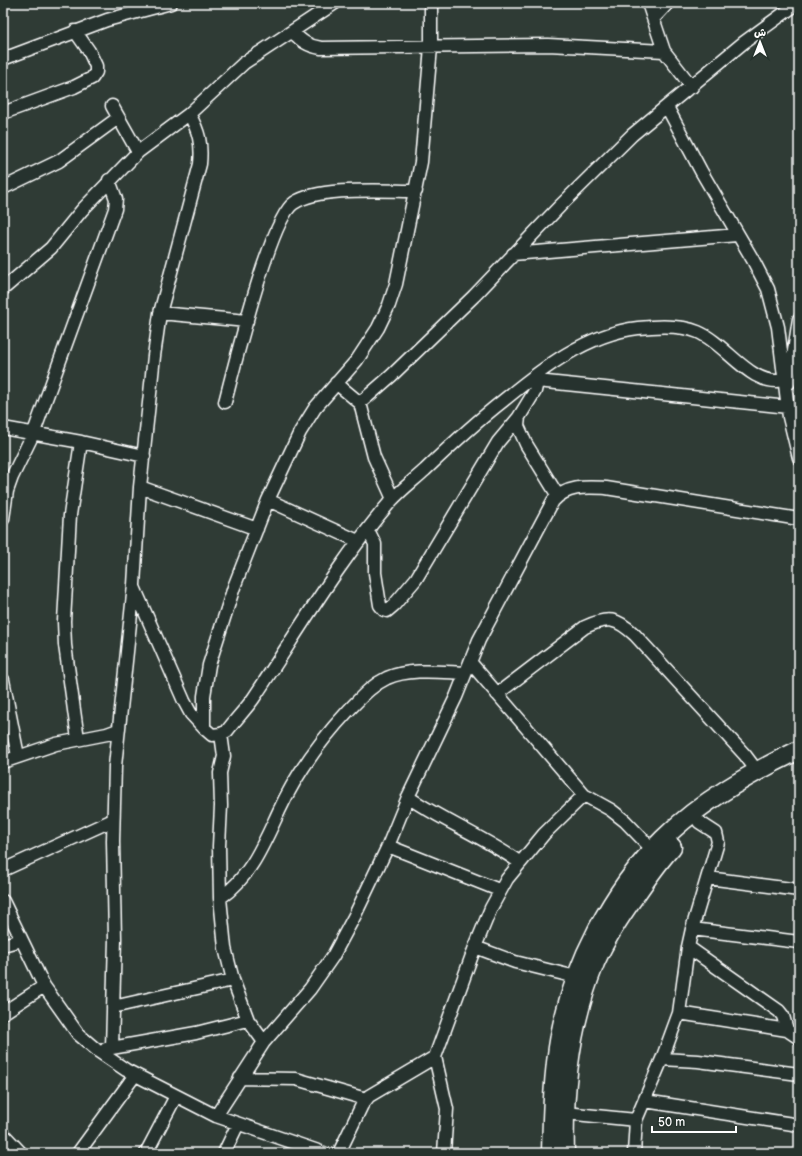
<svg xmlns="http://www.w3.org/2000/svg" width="802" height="1156" viewBox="0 0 802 1156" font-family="'Balsamiq Sans','Playpen Sans Arabic',sans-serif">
<rect width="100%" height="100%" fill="#2f3b35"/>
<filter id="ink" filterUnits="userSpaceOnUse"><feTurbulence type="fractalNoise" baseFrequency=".025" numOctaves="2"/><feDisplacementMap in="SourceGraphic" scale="8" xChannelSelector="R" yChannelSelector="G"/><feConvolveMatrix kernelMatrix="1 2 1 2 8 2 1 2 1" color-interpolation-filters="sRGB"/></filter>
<g filter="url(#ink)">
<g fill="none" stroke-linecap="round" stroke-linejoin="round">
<defs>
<path id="minor" d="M648 3 664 51 692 87
M654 18 668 3
M293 32C301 41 308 46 321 48L548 45 664 51
M3 59 107 20 171 3
M112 106 138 152
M667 107 701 171 753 260 768 289 778 327 789 417 799 458
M3 113 74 87 92 78 96 72V66L89 51 75 31
M3 188 59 161 118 118
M513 254 737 235
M3 289 51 248 82 210 138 152 189 114 244 63 335 3
M160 313 247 321
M539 373 535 391 519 417 518 426 526 444 558 496
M537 381 788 407
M336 383 360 403 374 457 393 499
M789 383 799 319
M225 402C234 368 270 218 294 203 319 186 385 191 416 191
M360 403 391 376 474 296 560 206 632 135 743 43 798 3
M3 428 81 442 70 515 64 621 65 645 78 739
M81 442 144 456
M140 487 257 529
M268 500 358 541
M3 519 7 491 12 477 34 432 115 209 116 199 109 180
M368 530 375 544V573L380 605 384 610 387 611 394 605 416 579 498 442 519 417
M134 587 184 701 191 714 204 728 212 735 221 734
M470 662 584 795 611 810 625 821 653 850
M3 680 18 756
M497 694 585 627C608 616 617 618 635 635L745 755 757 771
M204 728V696L209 665 234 587 268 500 300 432 315 408 357 360 378 328 389 305 396 284 421 162 431 47V3
M3 762 56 744 107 734 118 730
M408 797C443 821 484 837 519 862
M699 822 716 833 718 842 692 929 799 942
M388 846 499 890
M3 870 113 820
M708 878 799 890
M220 898C250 878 264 843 279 811 296 774 320 741 348 711 360 699 370 686 387 678 410 668 440 672 465 673
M3 901 44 986 78 1034 98 1051 126 1070 216 1116 324 1153
M3 945 21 940
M475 947 515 962 576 977
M688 947 779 1011 783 1016 787 1030
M113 1007 233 980
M3 1013 44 986
M679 1013 787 1030 799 1038
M264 1042 248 1020 233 980 225 948 220 898 219 846 221 806 220 773 224 756 221 734 227 731C235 720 245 710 253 699 298 632 338 562 391 501 401 490 414 480 425 470 450 446 476 422 504 400 543 368 587 334 638 328 656 326 682 325 698 332 727 344 751 388 784 380
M112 1048 115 939 113 841 115 766 134 585 140 487 154 356 160 313 200 164C202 144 199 131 189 114
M106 1049 196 1033 248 1020
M662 1059 679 1013 688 947 692 929
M240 1078 296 1079 366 1099
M645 1101 799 1125
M565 1113 636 1120 634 1153
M216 1116 264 1042 310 989 333 956 355 915 388 846 408 797 456 697 479 640 553 501C567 485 587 487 606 488L799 519
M636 1120 662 1059 698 1061 799 1074
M3 1134 21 1153
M78 1153 135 1075
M146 1153 176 1096
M224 1153 238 1124
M339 1153 362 1105 369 1096 435 1057
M444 1153 447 1109 435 1057 475 947 491 908 507 879 544 834 584 795"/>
<path id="primary" d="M551 1153C552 1114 553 1074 560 1035 574 964 611 891 663 839 701 801 751 773 799 750
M565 1153C563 1089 571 1022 595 963 606 938 621 915 637 893 648 877 659 861 672 847"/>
</defs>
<!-- minor casing -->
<use href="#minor" stroke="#fff" stroke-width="15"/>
<!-- primary casing -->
<use href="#primary" stroke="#fff" stroke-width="21"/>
<!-- minor -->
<use href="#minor" stroke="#26332d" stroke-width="12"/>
<!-- primary -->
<use href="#primary" stroke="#26332d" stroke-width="18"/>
</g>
</g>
<!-- margin -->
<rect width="802" height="1156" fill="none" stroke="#26332d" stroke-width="16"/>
<rect x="8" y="8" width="786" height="1140" fill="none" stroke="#fff" stroke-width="1.5" filter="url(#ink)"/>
<!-- north arrow -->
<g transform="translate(760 42)" stroke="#26332d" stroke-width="3" paint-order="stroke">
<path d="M0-3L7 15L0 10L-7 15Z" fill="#ffffff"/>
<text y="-6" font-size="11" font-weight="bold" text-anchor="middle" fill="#ffffff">ش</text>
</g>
<!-- scale -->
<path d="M652 1126v6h84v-6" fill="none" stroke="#ffffff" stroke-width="2"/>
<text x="658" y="1126" font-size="12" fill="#ffffff" stroke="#26332d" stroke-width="3" paint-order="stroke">50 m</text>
</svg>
